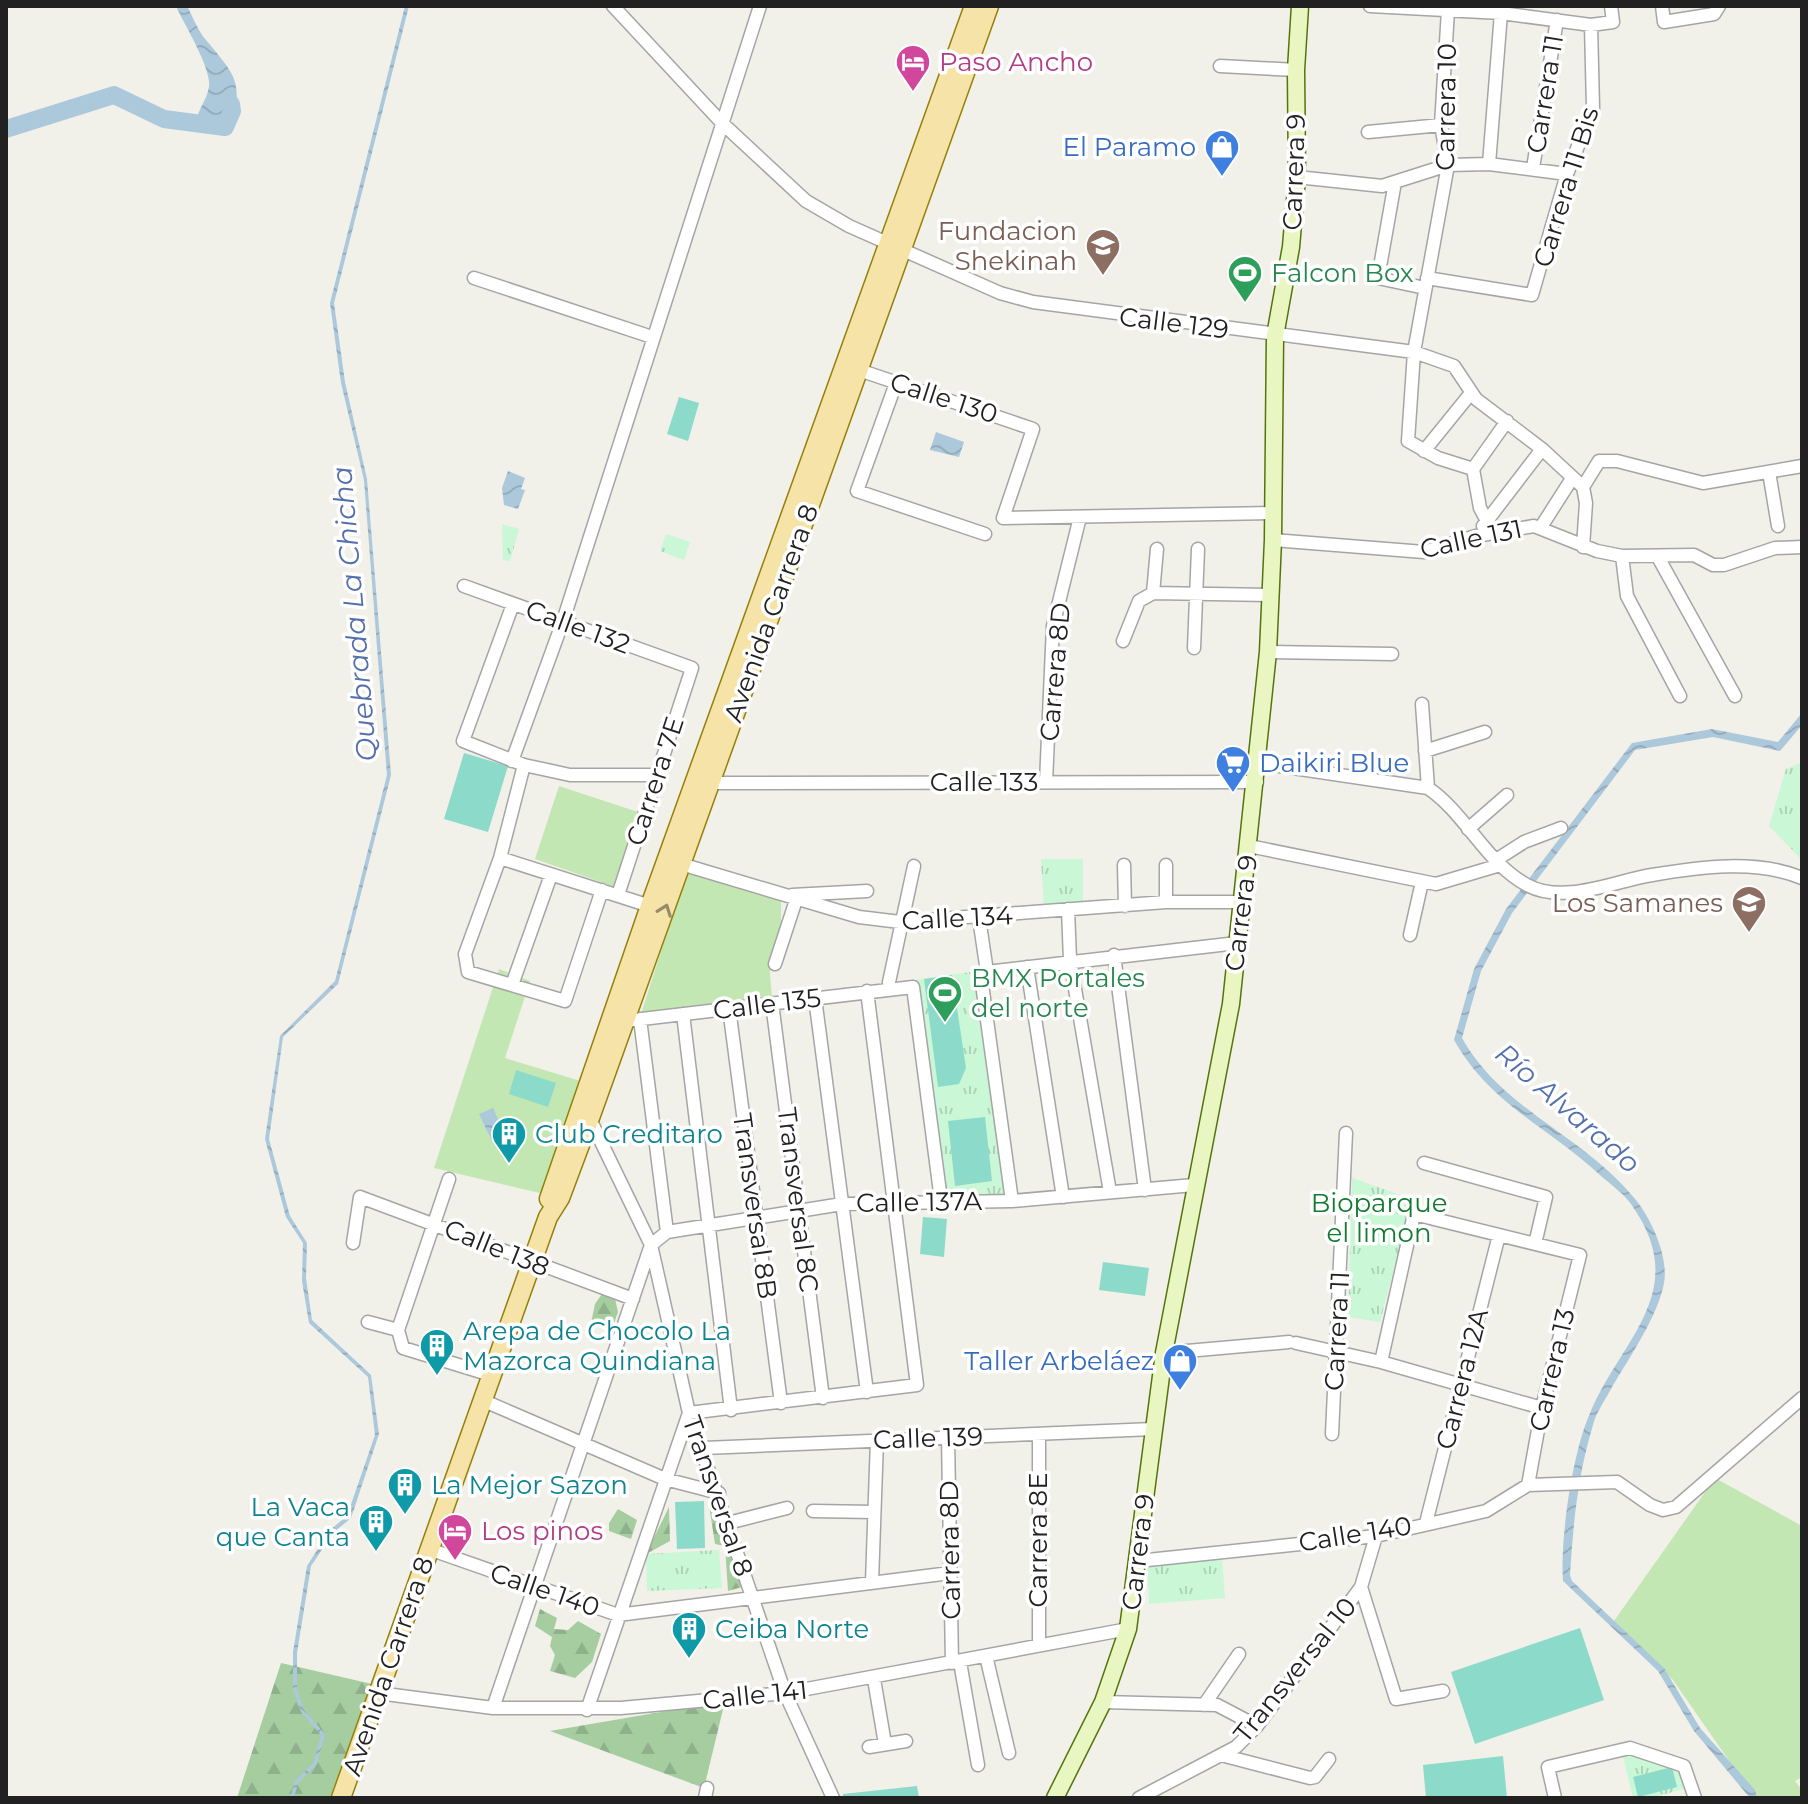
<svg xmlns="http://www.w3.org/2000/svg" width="1808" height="1804" viewBox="0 0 1808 1804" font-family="Montserrat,sans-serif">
<defs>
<pattern id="forest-firs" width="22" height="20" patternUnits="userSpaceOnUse" patternTransform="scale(2)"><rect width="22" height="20" fill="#a5cda0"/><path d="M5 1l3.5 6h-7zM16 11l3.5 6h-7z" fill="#8eb08a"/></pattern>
<pattern id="park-tufts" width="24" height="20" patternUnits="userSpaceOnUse" patternTransform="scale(2)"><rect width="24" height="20" fill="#caf7d6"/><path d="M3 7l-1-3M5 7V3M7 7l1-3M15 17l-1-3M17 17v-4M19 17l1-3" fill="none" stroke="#add3b7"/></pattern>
<pattern id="water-waves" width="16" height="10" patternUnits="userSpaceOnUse" patternTransform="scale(2)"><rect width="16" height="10" fill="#acc8db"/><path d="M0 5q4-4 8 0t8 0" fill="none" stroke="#94acbc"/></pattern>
</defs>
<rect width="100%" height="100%" fill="#f1f0e9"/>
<!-- grass -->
<path fill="#c3e7b3" d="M559 786 644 814 618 888 535 859Z
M686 873 781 899V946L769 960 772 999 641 1014Z
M499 969 530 981 505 1058 587 1083 548 1195 434 1168Z
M1715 1478 1802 1526V1777L1795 1781 1802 1790V1798H1755L1673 1680 1614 1621Z"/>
<!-- forest -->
<path fill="url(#forest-firs)" d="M604 1291 614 1294 618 1312 612 1329 591 1323 595 1304Z
M715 1501 742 1587 728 1591 725 1546 715 1544 709 1505Z
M669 1507 670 1541 646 1554Z
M618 1509 637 1520 631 1539 609 1531V1523Z
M540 1609 557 1618 554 1629 568 1630 578 1621 601 1634 592 1662 575 1678 550 1671 555 1655 550 1646 552 1637 535 1626Z
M281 1663 372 1684 330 1798H237Z
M725 1701 704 1788 550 1731Z"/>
<!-- park -->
<path fill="url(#park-tufts)" d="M502 524 519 529 510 561 503 560Z
M666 534 690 542 684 560 660 551Z
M1802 762V860L1769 826 1786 769Z
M1041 859H1083V901L1044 907Z
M978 971 1009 1201 961 1199 941 1191 914 980Z
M1352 1178 1412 1199 1380 1322 1348 1317Z
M719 1550 722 1588 647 1591 646 1554Z
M1222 1557 1225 1598 1149 1604 1147 1563Z
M1639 1752 1678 1765 1686 1788 1652 1798H1633L1623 1756Z"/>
<!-- pitch -->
<path fill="#8cdaca" d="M679 397 699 403 688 441 667 434Z
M464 753 508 766 488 832 444 819Z
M952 975 966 1068 959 1084 938 1087 924 979Z
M516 1070 556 1083 548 1107 509 1094Z
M985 1117 992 1181 955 1186 948 1121Z
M923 1217 947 1219 944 1257 920 1254Z
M1103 1262 1149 1268 1145 1296 1099 1290Z
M704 1501 705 1548 677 1549 675 1502Z
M1580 1628 1604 1700 1475 1744 1451 1672Z
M1503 1756 1507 1798H1426L1423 1765Z
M1672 1767 1677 1787 1638 1797 1633 1777Z
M917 1786 919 1798H843V1794Z"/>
<!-- water -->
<path fill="url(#water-waves)" d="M176 6H187C193 17 198 31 206 40 234 74 245 82 230 127L197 128C195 110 206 104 209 87 212 69 184 24 176 6Z
M405 6H409L334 303 345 382 367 479 391 775 338 984 283 1037 269 1139 290 1216 307 1243 306 1278 312 1320 371 1375 379 1434 351 1518 334 1532 311 1566 297 1653V1689L304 1710 325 1734 317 1764 298 1783 294 1798H290L295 1781 314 1762 321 1735 301 1712 293 1689V1652L307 1566 330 1530 347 1516 375 1435 368 1377 309 1323 302 1281 303 1243 286 1217 265 1139 280 1036 335 981 387 775 364 480 341 383 330 303Z
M936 432 964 442 959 457 930 450Z
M508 471 525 478 521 489 525 490 518 509 504 505 502 488Z
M1802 713V725L1780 751 1713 737 1635 750 1512 913 1481 971 1462 1038C1501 1109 1584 1136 1635 1199 1651 1218 1669 1257 1664 1283 1658 1316 1629 1358 1612 1387 1606 1399 1596 1412 1593 1425 1578 1474 1573 1524 1570 1575L1572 1581 1664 1668 1700 1728 1755 1790 1757 1798H1750L1694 1731 1658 1671 1563 1581C1560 1539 1572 1457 1588 1418 1619 1339 1694 1293 1631 1204 1623 1193 1610 1184 1600 1175 1547 1126 1491 1105 1454 1040L1474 969 1506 909 1632 743 1712 729 1778 742Z
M493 1108 505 1135 492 1141 479 1114Z"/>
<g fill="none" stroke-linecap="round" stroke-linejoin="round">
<!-- river -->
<path stroke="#acc8db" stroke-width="18" d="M6 129 114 95 164 119 225 127 232 111 231 104"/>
<defs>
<path id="street" d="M613 6 722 123 806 201 849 226 1000 293 1033 302 1414 352 1454 366 1476 399 1542 449 1583 487
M1370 6 1501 13 1591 25 1613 22 1611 6
M1662 6 1664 22 1714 14 1719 6
M1448 10 1441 125 1448 165 1414 352 1408 441 1438 458 1473 469
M1220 66 1296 70
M1368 132 1441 125
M1489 164 1501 13
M1533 168 1557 20
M1297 177 1382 186 1448 165 1489 164 1567 174
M1395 182 1378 278 1425 288
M474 278 652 337
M1427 278 1532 295 1567 174 1593 108 1591 25
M859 370 1033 429 1003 518 1273 513
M896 383 857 491 985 534
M1424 451 1471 393
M1769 472 1778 526
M1487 521 1480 508 1473 469 1507 421
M1483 526 1542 449
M1541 527 1571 480
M1273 540 1424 552 1476 536 1534 526 1597 551 1622 556 1694 555 1713 565H1724L1775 548 1802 547
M1583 547 1586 503 1583 487 1599 461H1617L1703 483 1802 466
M1622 556 1627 596 1680 696
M1658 557 1735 696
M464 586 692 668 618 895
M1153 593 1270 595
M513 604 463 741 524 765 570 775H657
M1123 641 1139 601 1153 593 1157 549
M1194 648 1198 549
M1268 652 1392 654
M1422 704 1428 788
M1425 751 1485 732
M512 761 563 621 760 6
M1258 763 1428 788C1466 814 1486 863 1527 885 1564 905 1614 881 1652 875 1699 867 1757 859 1802 878
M524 765 500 858 465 954 468 972 565 1001 602 890
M1046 782 1053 626 1080 517
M710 783 1257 782
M1468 829 1507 795
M1249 846 1436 884 1500 865
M500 858 650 906
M1496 860 1524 842 1561 828
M681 864 859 917 900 922 1166 902H1241
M1124 865 1125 906
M1166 865V902
M792 895 867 891
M1068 909 1070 960 1110 1192
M979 918 986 965
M1410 935 1422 882
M1114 955 1145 1190
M775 964 796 900
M1027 967 1063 1197
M889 982 914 866
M512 985 551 875
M815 998 867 1392
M772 1003 823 1398
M729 1008 781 1403
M683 1014 731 1410
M640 1019 667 1232
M625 1021 913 987 941 1200
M590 1119 651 1245 689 1413 785 1693 833 1798
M1424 1163 1546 1197 1535 1244
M1012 1201 982 984 987 972 1237 943
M353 1243 360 1197 633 1299
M368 1322 398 1330 403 1348 491 1375
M398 1330 449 1179
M1296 1343 1381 1362 1542 1408
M1164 1353 1289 1342
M1381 1362 1414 1214 1580 1255 1542 1408 1528 1485
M482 1400 665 1479 719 1493
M1039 1434V1645
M1332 1434 1346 1133
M948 1437 952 1663
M704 1448 1153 1429
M813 1511 874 1512
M728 1523 787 1508
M1426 1523 1499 1235
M429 1549 618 1615 950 1573
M1138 1561 1376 1536 1486 1511 1528 1485 1617 1482 1650 1505 1663 1510 1676 1507 1802 1398
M872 1582 877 1440
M1361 1587 1396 1699 1443 1691
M986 1656 1009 1753
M960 1662 978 1765
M874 1679 885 1744
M378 1693 493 1708H621L785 1693 1128 1629
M1103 1702 1217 1705 1257 1726
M1204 1705 1239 1654
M493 1708 651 1245 667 1232 842 1204 1012 1201 1194 1185
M587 1710 689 1413 917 1385 867 991
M869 1747 906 1741
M1221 1755 1310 1778 1315 1777 1329 1759
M705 1798 707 1788
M1139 1798 1236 1747 1257 1726 1361 1587 1376 1536
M1555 1798 1548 1767 1630 1748 1684 1766 1695 1798"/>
<path id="secondary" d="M1055 1798 1103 1702 1128 1629 1164 1353 1231 1004 1268 652 1273 540 1275 336 1291 247 1297 177 1296 70 1300 6"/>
<path id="primary" d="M549 1199 650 906 974 6
M341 1798 548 1217 560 1198 587 1126 989 6"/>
</defs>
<!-- street casing -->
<use href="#street" stroke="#a5a5a5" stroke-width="15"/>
<!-- secondary casing -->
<use href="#secondary" stroke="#56740c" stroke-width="19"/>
<!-- primary casing -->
<use href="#primary" stroke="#94800a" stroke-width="21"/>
<!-- street -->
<use href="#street" stroke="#fff" stroke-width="12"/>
<!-- secondary -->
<use href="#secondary" stroke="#eaf6c1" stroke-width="16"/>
<!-- primary -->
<use href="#primary" stroke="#f6e3a8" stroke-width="18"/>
</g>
<!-- one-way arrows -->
<defs><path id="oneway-chevron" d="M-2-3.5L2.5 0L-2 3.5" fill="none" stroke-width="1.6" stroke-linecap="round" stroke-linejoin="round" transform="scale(2)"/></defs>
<use stroke="#968c6b" href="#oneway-chevron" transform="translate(665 910) rotate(-70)"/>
<!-- icons -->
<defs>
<symbol id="hotel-pin" viewBox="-11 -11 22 30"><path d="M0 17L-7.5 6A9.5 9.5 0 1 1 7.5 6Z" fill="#d1479c" stroke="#fff"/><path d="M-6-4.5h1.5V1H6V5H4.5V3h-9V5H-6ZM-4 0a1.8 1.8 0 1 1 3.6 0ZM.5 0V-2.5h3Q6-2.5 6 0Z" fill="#fff"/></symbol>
<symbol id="shop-pin" viewBox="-11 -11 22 30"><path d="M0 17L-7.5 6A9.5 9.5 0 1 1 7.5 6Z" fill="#3f7fe0" stroke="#fff"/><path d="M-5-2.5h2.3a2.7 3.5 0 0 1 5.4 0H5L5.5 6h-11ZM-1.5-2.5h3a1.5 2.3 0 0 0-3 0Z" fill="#fff"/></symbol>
<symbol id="school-pin" viewBox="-11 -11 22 30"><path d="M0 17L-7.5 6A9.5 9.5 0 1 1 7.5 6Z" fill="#8d6e63" stroke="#fff"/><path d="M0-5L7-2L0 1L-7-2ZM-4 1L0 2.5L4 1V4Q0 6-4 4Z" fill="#fff"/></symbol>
<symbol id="stadium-pin" viewBox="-11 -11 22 30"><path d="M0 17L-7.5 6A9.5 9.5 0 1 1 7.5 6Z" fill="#2e9e5b" stroke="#fff"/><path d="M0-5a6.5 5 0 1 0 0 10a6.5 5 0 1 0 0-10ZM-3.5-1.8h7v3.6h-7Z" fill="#fff"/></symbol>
<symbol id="supermarket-pin" viewBox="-11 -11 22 30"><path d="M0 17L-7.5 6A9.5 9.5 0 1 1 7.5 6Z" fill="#3f7fe0" stroke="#fff"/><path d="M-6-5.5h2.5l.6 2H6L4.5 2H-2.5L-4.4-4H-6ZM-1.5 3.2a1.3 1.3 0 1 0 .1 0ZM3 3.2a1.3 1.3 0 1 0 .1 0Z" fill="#fff"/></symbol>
<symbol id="building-pin" viewBox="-11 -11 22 30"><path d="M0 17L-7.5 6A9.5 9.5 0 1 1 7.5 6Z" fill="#0f9aa8" stroke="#fff"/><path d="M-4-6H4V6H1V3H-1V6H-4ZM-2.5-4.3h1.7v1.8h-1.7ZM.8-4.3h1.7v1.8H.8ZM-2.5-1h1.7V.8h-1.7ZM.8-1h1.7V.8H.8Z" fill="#fff"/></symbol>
</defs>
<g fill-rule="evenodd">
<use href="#hotel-pin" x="893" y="42" width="40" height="54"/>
<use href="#shop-pin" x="1202" y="127" width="40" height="54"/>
<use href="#school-pin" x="1083" y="226" width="40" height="54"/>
<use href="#stadium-pin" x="1225" y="253" width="40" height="54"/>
<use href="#supermarket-pin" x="1213" y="743" width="40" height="54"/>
<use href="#school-pin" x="1729" y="883" width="40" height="54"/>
<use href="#stadium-pin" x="925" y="973" width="40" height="54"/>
<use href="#building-pin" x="489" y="1114" width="40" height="54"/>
<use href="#building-pin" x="417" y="1326" width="40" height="54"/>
<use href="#shop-pin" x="1160" y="1341" width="40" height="54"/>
<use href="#building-pin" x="385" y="1465" width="40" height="54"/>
<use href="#building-pin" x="356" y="1502" width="40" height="54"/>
<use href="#hotel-pin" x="435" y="1511" width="40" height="54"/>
<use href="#building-pin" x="669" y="1609" width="40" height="54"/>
</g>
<g text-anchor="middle" stroke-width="7" stroke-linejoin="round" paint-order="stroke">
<!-- hotel labels -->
<g font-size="26" fill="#b23c85" stroke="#fff" text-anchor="start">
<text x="939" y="71">Paso Ancho</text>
<text x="481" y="1540">Los pinos</text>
</g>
<!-- street labels -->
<g font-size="26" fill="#212121" stroke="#fff">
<text transform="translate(1545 94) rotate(-81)" y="9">Carrera 11</text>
<text transform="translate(1446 107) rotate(-89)" y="9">Carrera 10</text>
<text transform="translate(1294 172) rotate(-88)" y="9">Carrera 9</text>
<text transform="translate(1566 187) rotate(-73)" y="9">Carrera 11 Bis</text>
<text transform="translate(1174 323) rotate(7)" y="9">Calle 129</text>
<text transform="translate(944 398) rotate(18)" y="9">Calle 130</text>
<text transform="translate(1471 539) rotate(-12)" y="9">Calle 131</text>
<text transform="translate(771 613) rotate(-70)" y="9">Avenida Carrera 8</text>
<text transform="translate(578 627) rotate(20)" y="9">Calle 132</text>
<text transform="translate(1055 672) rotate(-85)" y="9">Carrera 8D</text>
<text transform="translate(655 781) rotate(-72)" y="9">Carrera 7E</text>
<text x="984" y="791">Calle 133</text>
<text transform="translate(1241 913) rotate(-83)" y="9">Carrera 9</text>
<text transform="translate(957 918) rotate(-3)" y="9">Calle 134</text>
<text transform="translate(767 1004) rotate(-7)" y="9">Calle 135</text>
<text transform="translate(798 1200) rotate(83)" y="9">Transversal 8C</text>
<text transform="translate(919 1202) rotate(-1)" y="9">Calle 137A</text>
<text transform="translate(755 1206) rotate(82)" y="9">Transversal 8B</text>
<text transform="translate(497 1248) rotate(22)" y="9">Calle 138</text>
<text transform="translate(1337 1331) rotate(-87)" y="9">Carrera 11</text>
<text transform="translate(1552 1370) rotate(-77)" y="9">Carrera 13</text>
<text transform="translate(1462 1379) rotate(-76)" y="9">Carrera 12A</text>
<text transform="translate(928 1438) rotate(-2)" y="9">Calle 139</text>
<text transform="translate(718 1496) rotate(71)" y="9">Transversal 8</text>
<text transform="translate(1355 1534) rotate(-9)" y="9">Calle 140</text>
<text transform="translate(1038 1540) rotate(-90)" y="9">Carrera 8E</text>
<text transform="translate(950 1550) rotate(-91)" y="9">Carrera 8D</text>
<text transform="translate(1138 1552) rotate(-83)" y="9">Carrera 9</text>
<text transform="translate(545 1590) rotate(19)" y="9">Calle 140</text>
<text transform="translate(388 1666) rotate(-71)" y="9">Avenida Carrera 8</text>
<text transform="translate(1295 1670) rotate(-51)" y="9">Transversal 10</text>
<text transform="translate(755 1695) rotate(-6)" y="9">Calle 141</text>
</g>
<!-- shop labels -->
<g font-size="26" fill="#366cbe" stroke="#fff" text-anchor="end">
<text x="1196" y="156">El Paramo</text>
<text x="1259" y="772" text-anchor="start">Daikiri Blue</text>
<text x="1154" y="1370">Taller Arbeláez</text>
</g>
<!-- education labels -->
<g font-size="26" fill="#785e54" stroke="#fff" text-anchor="end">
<text x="1077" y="240">Fundacion<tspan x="1077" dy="30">Shekinah</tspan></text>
<text x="1723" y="912">Los Samanes</text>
</g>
<!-- leisure labels -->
<g font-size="26" fill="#27864d" stroke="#fff" text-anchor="start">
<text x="1271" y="282">Falcon Box</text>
<text x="971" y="987">BMX Portales<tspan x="971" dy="30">del norte</tspan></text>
</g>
<!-- culture labels -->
<g font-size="26" fill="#0d838f" stroke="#fff" text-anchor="start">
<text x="535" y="1143">Club Creditaro</text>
<text x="463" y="1340">Arepa de Chocolo La<tspan x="463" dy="30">Mazorca Quindiana</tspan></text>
<text x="431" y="1494">La Mejor Sazon</text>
<text x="350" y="1516" text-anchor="end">La Vaca<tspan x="350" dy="30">que Canta</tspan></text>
<text x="715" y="1638">Ceiba Norte</text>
</g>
<!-- park labels -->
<g font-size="26" fill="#137b2f" stroke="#fff">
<text x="1379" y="1212">Bioparque<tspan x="1379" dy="30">el limon</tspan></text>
</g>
<!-- water labels -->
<g font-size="28" font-style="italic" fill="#536fac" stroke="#fff">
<text transform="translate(354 614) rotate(-95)" y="10">Quebrada La Chicha</text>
<text transform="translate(1568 1108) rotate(41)" y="10">Río Alvarado</text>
</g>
</g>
<!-- border -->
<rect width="1808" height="1804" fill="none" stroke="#212121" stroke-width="16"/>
</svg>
